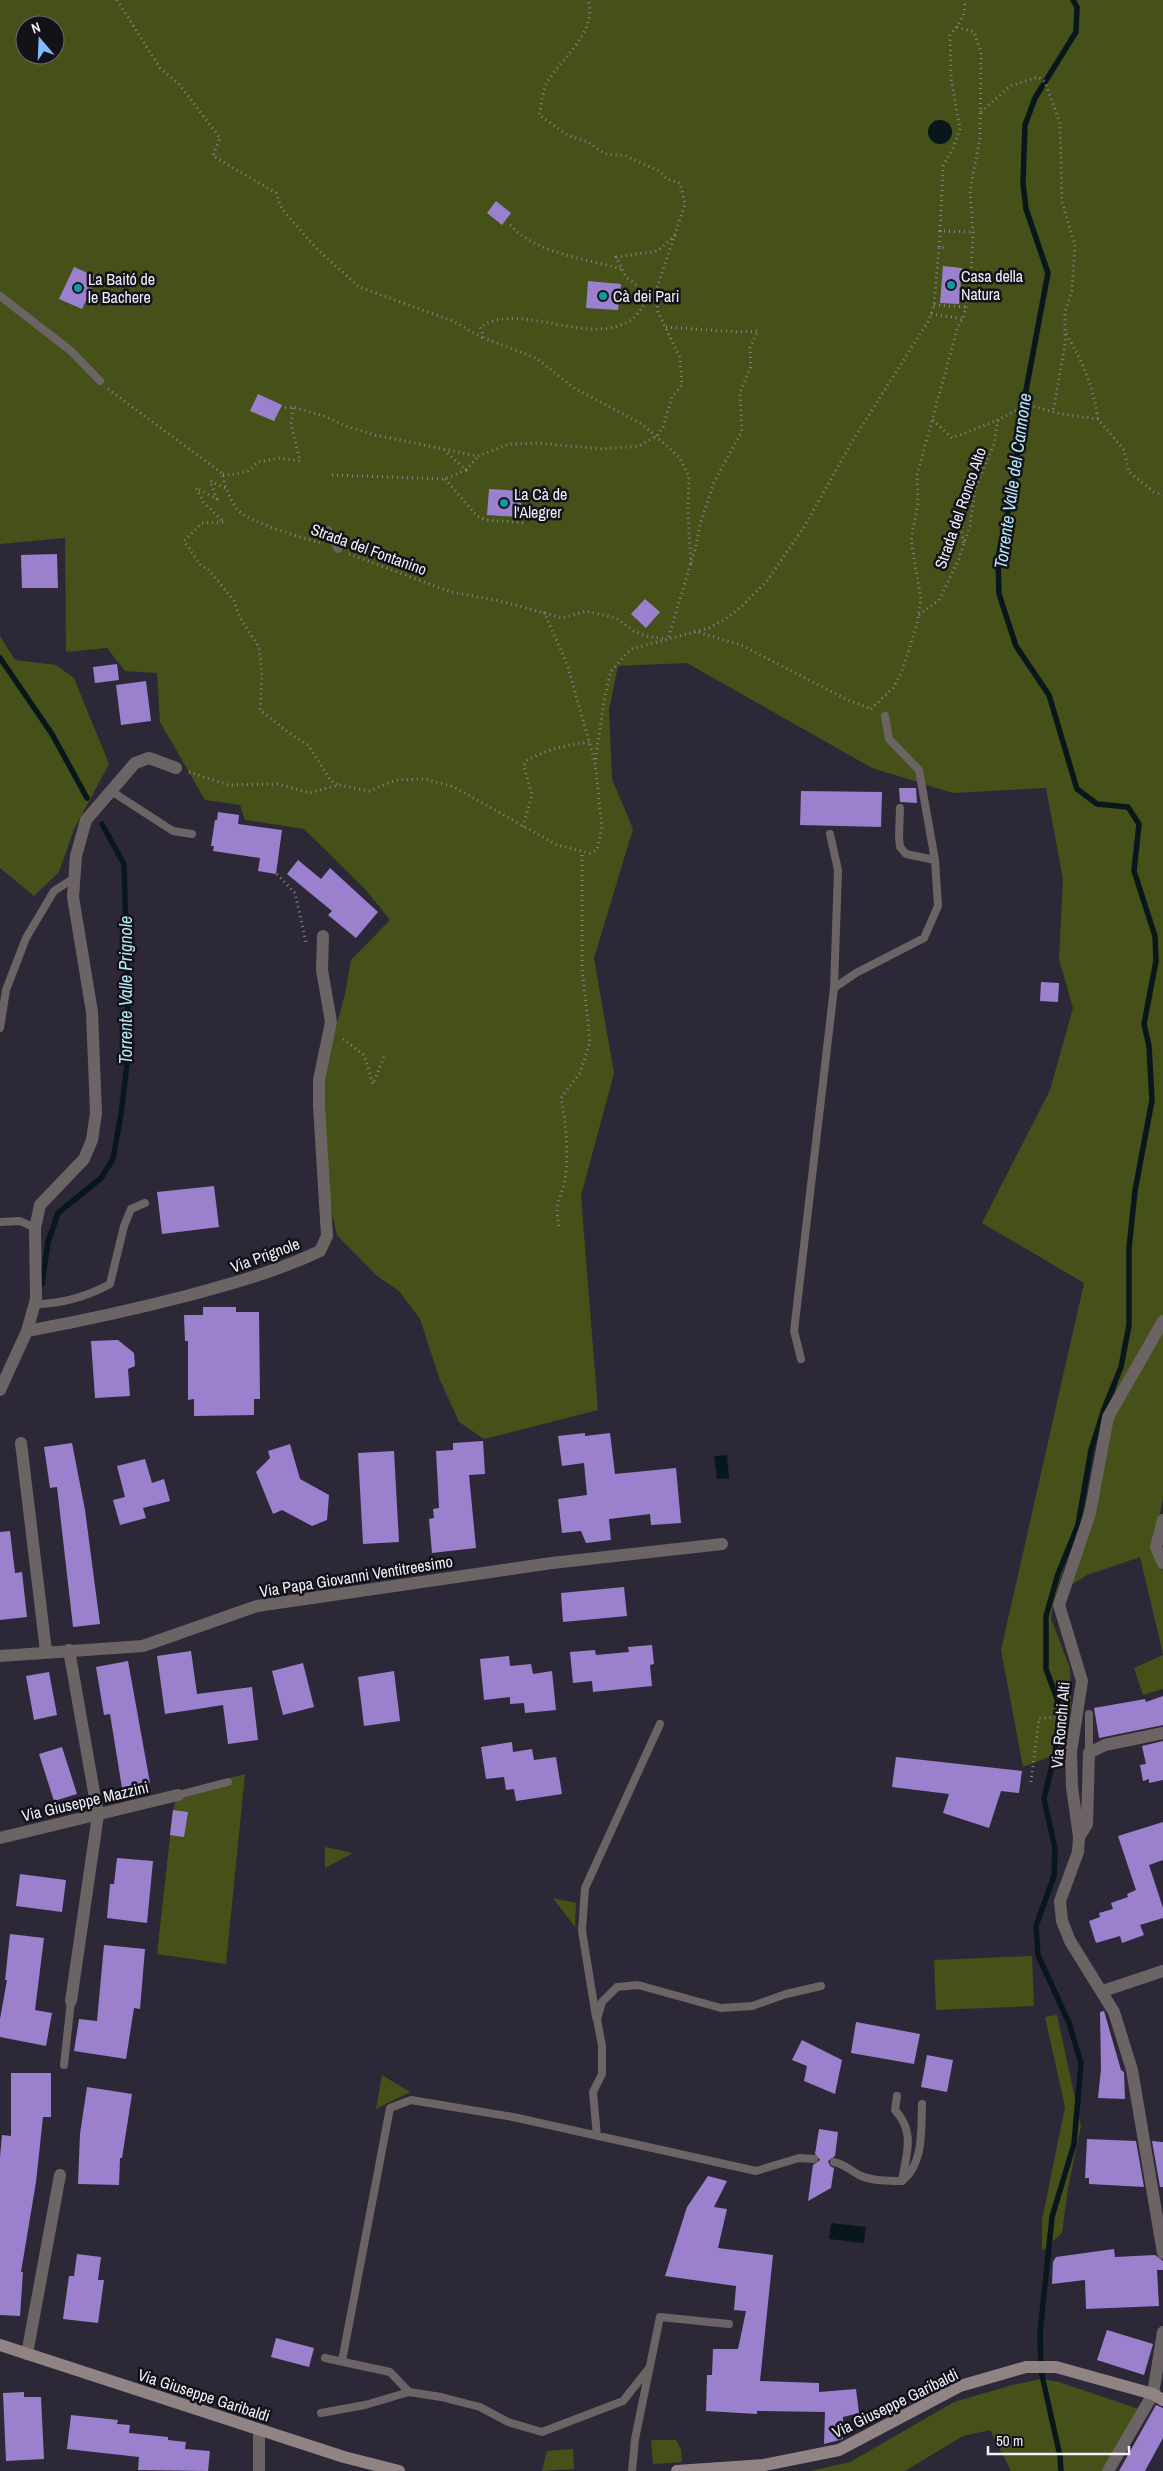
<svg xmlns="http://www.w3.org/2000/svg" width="1163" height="2471" viewBox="0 0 1163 2471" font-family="'Archivo Narrow',sans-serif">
<rect width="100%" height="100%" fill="#2d2837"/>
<!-- green -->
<path fill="#455118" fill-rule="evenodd" d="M0 0H1163V1315L1113 1403 1120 1370 1098 1423 1087 1464 1084 1514 1063 1570 1053 1604 1051 1619 1070 1668 1071 1707 1060 1753 1023 1767 1001 1650 1084 1283 982 1223 1050 1090 1073 1008 1059 959 1063 879 1046 788 953 793 872 768 687 663 618 666 609 710 612 779 633 829 594 958 614 1073 581 1196 598 1410 484 1439 459 1422 440 1380 420 1319 399 1291 377 1276 337 1235 331 1210 323 1087 332 1042 345 994 351 960 390 920 365 889 304 829 245 820 240 805 205 800 160 722 157 673 125 671 107 648 66 652 65 538 0 544ZM25 25H55V55H25ZM935 120 949 123 952 134 947 142H933L929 128Z
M0 636 15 660 56 665 74 678 109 764 74 829 59 872 34 896 0 868Z
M1163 1332V1499L1155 1534 1163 1572V1654L1140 1557 1087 1575 1073 1584 1074 1569 1110 1417Z
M1163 1655V1689L1143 1695 1134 1668Z
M245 1774 226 1964 157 1954 173 1810 179 1791Z
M325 1847 353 1853 325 1868Z
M553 1898 576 1903 575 1927Z
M1032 1956 1034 2006 936 2010 934 1960Z
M1057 2015 1081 2126 1068 2188 1062 2233 1042 2251V2220L1065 2107 1045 2017Z
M382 2075 410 2092 376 2109Z
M1041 2379 1059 2382 1142 2410 1104 2471H1011L990 2430 963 2436 905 2471H810L850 2462 954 2402 1012 2385Z
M651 2440H676L681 2449 682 2462 653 2464Z
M573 2449 574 2469 542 2471 547 2451Z"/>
<!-- water -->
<path fill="#08171c" d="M928 132a12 12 0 1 1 24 0a12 12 0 1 1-24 0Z
M727 1455 729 1478 717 1479 714 1456Z
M831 2223 866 2227 864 2243 829 2239Z"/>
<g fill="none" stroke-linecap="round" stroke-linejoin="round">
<!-- stream -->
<path stroke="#08171c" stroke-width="5.5" d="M0 658 52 734 87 798
M42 1284 48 1242 58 1213 101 1178 113 1159 121 1114 129 1047 124 864 102 824
M1061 2471 1060 2456 1041 2371 1040 2333 1052 2217 1074 2144 1081 2063 1069 2023 1038 1955 1036 1926 1054 1876 1055 1849 1044 1799 1055 1753 1060 1707 1046 1669V1616L1058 1574 1078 1525 1091 1450 1104 1409 1121 1367 1129 1325V1248L1135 1191 1152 1100 1149 1046 1144 1024 1156 961 1155 936 1134 871 1139 824 1128 807 1097 804 1077 789 1049 695 1016 646 999 594 998 557 1013 488 1024 401 1048 273 1026 209 1023 183 1025 125 1035 98 1076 32 1077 7 1073 0"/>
</g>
<!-- building -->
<path fill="#9b81cd" d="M496 201 511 213 502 225 487 213Z
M943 266 962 268 959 304 940 303Z
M74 267 97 277 82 309 59 299Z
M588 281 621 284 618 310 586 308Z
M258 394 282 405 274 421 250 411Z
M489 489 522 491 520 517 487 515Z
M57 554 58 588H22L21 555Z
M645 599 660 612 646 628 631 614Z
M117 664 119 680 95 683 93 667Z
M146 681 151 721 121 725 116 685Z
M899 788H916L917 803 900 802Z
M801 791 882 792 881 827 800 825Z
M218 812 239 815 238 824 282 830 276 874 258 871 260 858 213 851 214 846H211L215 820H217Z
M298 860 321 879 330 868 378 912 356 938 328 915 332 911 287 874Z
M1041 982 1059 983 1058 1002 1040 1001Z
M214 1186 219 1227 162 1234 157 1192Z
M203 1307H236V1312H259L260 1399H254V1415L194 1416V1399L188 1400V1341H185L184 1315H203Z
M118 1340 134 1353 135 1366 128 1369 130 1396 95 1398 91 1341Z
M585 1433V1436L610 1433 615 1474 676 1468 681 1523 651 1525 650 1514 609 1519 611 1540 586 1543 581 1531 562 1533 558 1499 587 1495 584 1463 562 1466 558 1436Z
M483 1441 485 1474 469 1475 476 1548 432 1553 429 1519 434 1518 433 1509 439 1508 436 1451 453 1450V1443Z
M72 1443 85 1510 100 1624 73 1627 57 1487 50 1488 44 1447Z
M290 1444 300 1479 329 1495 327 1520 312 1526 282 1510 273 1514 256 1472 270 1458 268 1451Z
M394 1451 399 1542 363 1544 358 1453Z
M145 1459 152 1483 164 1479 170 1501 143 1508 146 1518 120 1525 113 1500 125 1497 117 1466Z
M10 1531 15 1573 22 1572 27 1617 0 1620V1532Z
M624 1587 627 1616 563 1622 561 1593Z
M652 1645 654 1664 650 1665 652 1686 593 1692 592 1681 573 1683 570 1652 595 1650 596 1655 629 1652 628 1647Z
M191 1651 197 1694 252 1687 258 1740 228 1744 223 1705 165 1714 157 1656Z
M509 1656 510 1666 531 1664 533 1674 552 1671 556 1710 525 1713 524 1703 510 1704V1697L484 1700 480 1659Z
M128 1661 150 1783 122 1788 110 1714 104 1715 96 1667Z
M303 1663 314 1707 283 1715 272 1671Z
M394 1671 400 1721 364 1726 358 1677Z
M49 1672 57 1715 34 1720 26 1676Z
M1163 1696V1725L1099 1738 1094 1708 1145 1699 1146 1702Z
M1163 1741V1780L1149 1783V1779L1143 1781 1140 1765 1146 1764 1142 1746Z
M512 1742 513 1752 532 1749 534 1760 556 1757 562 1794 516 1801 514 1789 506 1790 504 1777 486 1779 481 1747Z
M62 1747 77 1794 54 1801 39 1754Z
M896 1757 1022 1771 1019 1793 1001 1791 989 1828 943 1813 949 1794 892 1787Z
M173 1810 188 1812 184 1837 170 1835Z
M1163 1822V1860L1149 1865 1163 1908V1918L1140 1925 1144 1935 1122 1943 1120 1936 1096 1943 1089 1921 1100 1917 1099 1913 1113 1909 1111 1903 1128 1897 1127 1894 1136 1890 1118 1836Z
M117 1858 153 1861 147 1923 107 1918 110 1884H114Z
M20 1874 66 1880 62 1912 16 1906Z
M10 1934 44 1938 35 2010 52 2013 46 2046 0 2037V2019L7 1980H5Z
M104 1945 145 1949 140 2009 134 2008 126 2059 74 2051 79 2019 97 2021Z
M1104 2011 1121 2070 1124 2072 1125 2099 1098 2098 1101 2069 1100 2012Z
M856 2022 920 2034 914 2064 851 2053Z
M802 2040 842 2060 835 2094 804 2081 807 2066 792 2060Z
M927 2055 953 2060 947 2092 921 2087Z
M11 2073H51V2117H43L36 2182 21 2272H23L20 2316 0 2315V2157L2 2135 11 2136Z
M87 2087 132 2094 122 2158H120L119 2185 78 2184 80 2134Z
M819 2129 838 2132 835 2156 828 2161 830 2166 834 2168 831 2188 808 2201 813 2165 820 2160 815 2154Z
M1087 2139 1136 2141 1144 2187 1089 2184V2178H1085Z
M1152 2141 1163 2142V2187H1160Z
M708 2176 727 2181 714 2207 727 2209 718 2248 773 2255 760 2381 819 2383V2392L856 2389 859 2413 843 2417V2439L824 2444 825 2412 757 2411V2414L706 2411 707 2375H712L713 2349H738L746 2311 734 2310 736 2286 665 2276 687 2207Z
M1114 2249 1115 2257 1155 2255 1163 2261V2270H1157L1159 2306 1086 2309 1085 2280 1052 2284 1053 2262 1056 2257Z
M77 2254 101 2257 98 2280H104L98 2323 63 2319 69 2276H74Z
M1107 2330 1153 2344 1144 2375 1097 2360Z
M276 2338 314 2348 309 2367 271 2357Z
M24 2392V2397H41L44 2459 6 2461 3 2393Z
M1156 2405 1163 2408V2438L1145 2471H1119Z
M71 2415 118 2420 117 2424 130 2425 129 2433 168 2437V2440L186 2442 185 2449 210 2451 208 2471 138 2470 139 2457 67 2449Z"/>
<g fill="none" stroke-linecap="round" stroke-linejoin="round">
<!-- path -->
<path stroke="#878490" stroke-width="3" stroke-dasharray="1 4" stroke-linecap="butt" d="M117 0 160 68 179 84 220 138 213 156 276 193 282 209 316 248 359 287 453 321 483 338
M981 112 1010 86 1038 77 1045 82 1060 123 1062 202 1075 245 1072 290 1065 312V346L1053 411
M510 225C537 254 584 258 621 269
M940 231 943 166 953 148 960 129 951 78 950 35C959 24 967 15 964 0
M675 235 658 251 616 257 626 277 650 296C645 303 639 314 631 320 587 348 521 300 480 327L484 338 536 358 574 388 642 424 679 457 689 476 688 512 691 564
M939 247 940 231 973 232
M934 305 966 307
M931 314 963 319
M666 327 739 332 758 331 750 348 751 366 740 392 742 431 714 482 700 525 696 546 668 639
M1066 334C1083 362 1093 386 1098 419
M108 389 223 474C224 486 230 500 238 510 250 523 301 537 320 543
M285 408 293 407 324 416 346 426 375 435 478 456 509 444 537 443 603 449 639 446 657 436 663 427 672 397 682 385 680 358 658 312 656 291 685 204 680 183 667 179 659 171 626 156 605 154 588 142 569 136 539 115C542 105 542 89 548 81 562 58 598 31 588 0
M933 420 952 438 998 420
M466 470 478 456
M223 474 230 475 248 471 258 462 280 458 300 461 291 425 293 407
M332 475 445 479 466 470 444 450
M445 479 477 516 486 520 527 523
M225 488 210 481 217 499 196 488 204 503 224 522 202 523 184 541 201 566 208 569 234 601 240 618 259 647 262 676 260 710 289 733 308 745 331 781 339 785
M960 507C965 519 959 530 964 543
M349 554 451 592 500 601 563 618 586 611 616 618 634 631 649 637 663 638
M544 612 567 664 595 762
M919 615 939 600 958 561 970 526 975 489 994 444 998 420 1024 406 1035 407 1061 414 1098 419 1124 450 1129 472 1154 492 1163 495
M694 631 741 645 848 700 871 709
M871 709 893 688 902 671 917 624 921 599 911 540 918 503 917 475 958 326 963 319 970 292 973 232 970 190 980 139 981 52 974 32 956 27
M189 772 228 785 279 784 309 793 339 785 369 791 396 780 425 779 454 787 557 845 590 853 597 850 602 827 595 763 604 700 611 671 631 649 709 628 724 620 741 607 767 581 804 527 853 440 929 320 934 305 939 247 947 248
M523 827 532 795 524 767 525 761C546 750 565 745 589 742
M277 874 295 893 306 942
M343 1039 364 1055 373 1084 385 1054
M559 1226C553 1201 564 1195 566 1173 568 1147 566 1123 561 1098L580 1073 590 1042 582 968V852
M1031 1782 1039 1718 1062 1717"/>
<!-- lane -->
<path stroke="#6c6364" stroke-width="8" d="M0 296 71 351 100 381
M328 530 338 549
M111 791 173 831 192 834
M900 808 899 838 900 847 906 854 935 860
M834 988 856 973 924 938 938 906 935 860 919 770 889 739 885 716
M0 1028 6 990 26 938 54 891 74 878
M0 1222 20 1221 35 1228
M35 1304C62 1304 86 1297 110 1284L124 1226 131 1209 145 1203
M801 1359 794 1331 834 988 838 870 830 834
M1089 1714V1753
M178 1795 228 1782
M596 2017 582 1931 585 1888 660 1724
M64 2065 71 2001
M597 2136 593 2092 602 2074V2046L597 2019 602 2002 617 1987 638 1985 721 2008 752 2006 786 1994 821 1986
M834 2162C844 2164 850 2170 859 2175 872 2181 888 2181 902 2181 906 2154 916 2133 895 2110L897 2096
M902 2181C924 2164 921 2130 922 2104
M325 2358 390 2372 409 2392
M342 2361 390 2108 411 2100 513 2117 756 2171 799 2158 814 2159
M321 2413 365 2405 409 2392 441 2397 480 2407 508 2422 542 2432 623 2401 650 2367
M632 2471 635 2439 660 2317 729 2324"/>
<!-- street -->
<path stroke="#6c6364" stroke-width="12" d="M1163 1321 1108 1417 1090 1513 1059 1605 1082 1681 1071 1752 1072 1787 1079 1837 1078 1852 1060 1901 1062 1921 1070 1941 1114 2012 1132 2070 1163 2253
M27 1331C82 1321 136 1309 190 1295 234 1283 278 1271 320 1251L327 1236 319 1106V1080L331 1022 322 970 323 936
M0 1390 27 1331 36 1299 35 1228 40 1205 84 1159 92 1140 96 1113 92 1012 73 897 76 856 86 820 135 763 149 758 176 768
M21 1443 46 1651
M1163 1520 1156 1547 1163 1563
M69 1650 98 1815 71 2001
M0 1656 143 1646 257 1606 552 1563 722 1544
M1079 1837 1087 1824 1089 1753 1105 1745 1163 1733
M0 1838 178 1795
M1103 1991 1163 1971
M27 2354 60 2175
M259 2471V2430
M1108 2471 1153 2394 1163 2332"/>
<!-- secondary -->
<path stroke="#918284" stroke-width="12" d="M0 2345 344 2457 399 2471
M677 2471 764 2465 839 2450 960 2386 1026 2367H1056L1153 2394 1163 2400"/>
</g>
<!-- markers -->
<g fill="#0f9aa8" stroke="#141219" stroke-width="2">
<circle cx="951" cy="285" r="5"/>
<circle cx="78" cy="288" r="5"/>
<circle cx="603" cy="296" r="5"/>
<circle cx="504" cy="503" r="5"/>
</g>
<g text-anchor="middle" stroke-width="5" stroke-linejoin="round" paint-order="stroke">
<!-- poi labels -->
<g font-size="16" fill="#f1eff9" stroke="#141219" text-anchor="start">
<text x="961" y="282">Casa della<tspan x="961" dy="18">Natura</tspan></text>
<text x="88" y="285">La Baitó de<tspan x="88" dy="18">le Bachere</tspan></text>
<text x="613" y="302">Cà dei Pari</text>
<text x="514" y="500">La Cà de<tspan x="514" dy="18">l'Alegrer</tspan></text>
</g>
<!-- street labels -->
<g font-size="16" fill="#f1eff9" stroke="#141219">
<text transform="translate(960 508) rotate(-71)" y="6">Strada del Ronco Alto</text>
<text transform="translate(369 549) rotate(20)" y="6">Strada del Fontanino</text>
<text transform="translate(265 1255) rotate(-20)" y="6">Via Prignole</text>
<text transform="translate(356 1576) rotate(-9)" y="6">Via Papa Giovanni Ventitreesimo</text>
<text transform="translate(1060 1725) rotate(-85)" y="6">Via Ronchi Alti</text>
<text transform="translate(85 1801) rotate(-13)" y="6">Via Giuseppe Mazzini</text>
<text transform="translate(204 2395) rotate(18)" y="6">Via Giuseppe Garibaldi</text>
<text transform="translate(895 2403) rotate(-26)" y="6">Via Giuseppe Garibaldi</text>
</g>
<!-- water labels -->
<g font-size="18" font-style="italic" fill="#b5e8f9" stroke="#141219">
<text transform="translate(1013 481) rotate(-82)" y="6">Torrente Valle del Cannone</text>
<text transform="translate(126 990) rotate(-90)" y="6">Torrente Valle Prignole</text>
</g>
</g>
<!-- north arrow -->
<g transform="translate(40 40) rotate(341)"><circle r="24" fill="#141219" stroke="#6c6a73"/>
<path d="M0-4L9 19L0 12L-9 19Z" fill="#81bdfa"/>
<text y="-8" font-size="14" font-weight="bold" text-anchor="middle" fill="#f1eff9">N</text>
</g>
<!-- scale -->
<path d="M988 2446v8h141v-8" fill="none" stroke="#f1eff9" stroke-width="2.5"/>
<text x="996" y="2446" font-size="15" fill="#f1eff9" stroke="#141219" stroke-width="4" paint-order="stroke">50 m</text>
</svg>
